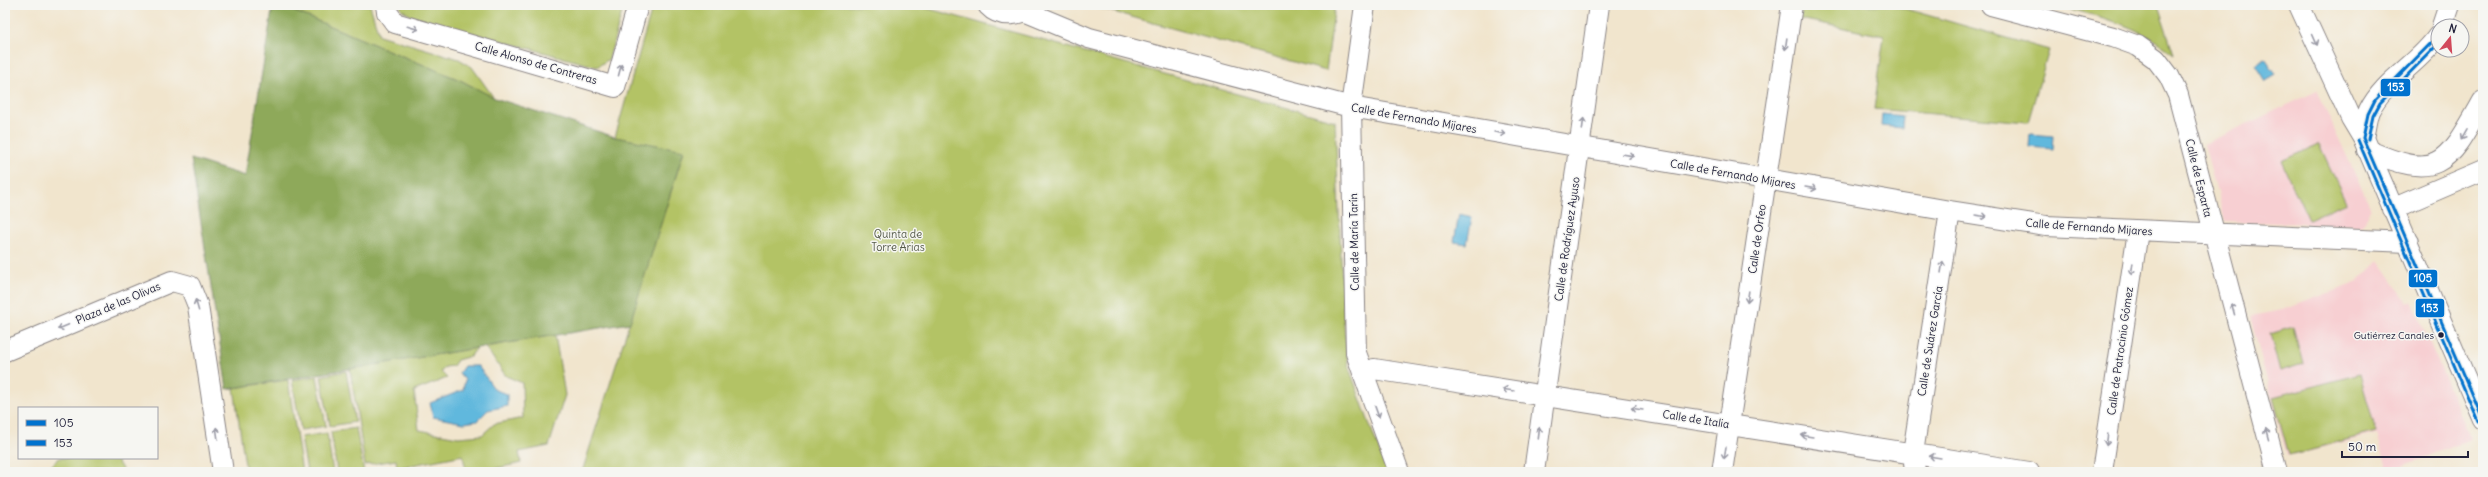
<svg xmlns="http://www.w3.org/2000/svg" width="2488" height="477" viewBox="0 0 2488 477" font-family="Delius,sans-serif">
<rect width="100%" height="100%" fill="#f6f6f2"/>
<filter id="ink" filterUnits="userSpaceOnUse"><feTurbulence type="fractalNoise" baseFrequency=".025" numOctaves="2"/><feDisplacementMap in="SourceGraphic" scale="8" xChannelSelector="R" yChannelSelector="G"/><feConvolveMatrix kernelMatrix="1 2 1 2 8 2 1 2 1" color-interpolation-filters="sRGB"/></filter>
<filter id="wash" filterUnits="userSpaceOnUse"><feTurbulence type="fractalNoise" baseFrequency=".012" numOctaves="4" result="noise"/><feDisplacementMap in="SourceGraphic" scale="16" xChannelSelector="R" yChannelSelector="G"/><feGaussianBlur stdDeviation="0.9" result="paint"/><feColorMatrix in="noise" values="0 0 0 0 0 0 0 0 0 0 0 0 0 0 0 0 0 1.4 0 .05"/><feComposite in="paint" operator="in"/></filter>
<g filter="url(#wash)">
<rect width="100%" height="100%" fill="#f1e5cd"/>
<!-- built -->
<path fill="#f7cfd2" d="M2317 91 2371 209 2361 226 2225 221 2204 144Z
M2379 261 2408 303 2412 301 2471 439 2388 472 2377 434 2287 456 2250 316 2283 310 2358 282Z"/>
<!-- green -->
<path fill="#b3c365" stroke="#6a7250" d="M279 5H370L379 35 459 59 472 67 494 98 460 80Z
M400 5H624L609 59 597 67 411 16 401 9Z
M653 5H915L1335 121 1344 326 1348 365 1387 472H582L684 151 615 137Z
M1089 5H1335L1326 71 1103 9Z
M1803 5H1892L2049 50 2028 122 1874 109 1884 36 1800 19Z
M2056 5H2158L2174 54C2135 23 2102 18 2056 5Z
M2319 144 2346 202 2308 219 2281 161Z
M2293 327 2303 364 2280 371 2270 334Z
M555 335 565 395 549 446 519 452 521 463 479 472H466L463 455 397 468 396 460 365 465 350 369 476 348 471 356 457 360 453 366 445 367 441 372 447 378 414 391 419 430 458 437 482 435 494 424 523 418 522 383 506 376 485 347Z
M346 371 355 422 330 426 321 376Z
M2360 374 2376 432 2289 455 2273 397Z
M317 376 326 426 301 430 292 380Z
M288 380 302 472H246L234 388Z
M356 428 364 472H337L331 432Z
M327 433 333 472H307L301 437Z
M59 458H111L117 461 124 472H45Z"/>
<!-- forest -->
<path fill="#8ea95a" stroke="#58664a" d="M273 5H279L460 80 495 98 615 137 684 150 630 323 227 389 191 159 245 176Z"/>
<!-- water -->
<path fill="#60b8dd" stroke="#416d8c" d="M2265 59 2276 75 2266 81 2256 65Z
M1882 114 1903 116 1902 128 1881 126Z
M2030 134 2054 136 2053 149 2029 147Z
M1459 214 1472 217 1467 244 1454 242Z
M464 366H478L495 390 507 394V406L488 410 477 421 464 423 433 417 430 403 463 390 465 380 459 373Z"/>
</g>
<g filter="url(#ink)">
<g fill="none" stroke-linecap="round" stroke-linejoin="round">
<defs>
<path id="minor" d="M386 5 387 12 395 23 615 87 638 5
M1365 5 1351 107 1356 353 1399 472
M1991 5 2113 37 2138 46 2156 59 2169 76 2178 95 2277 472
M2299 5 2351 118 2363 138 2483 419
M1024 11 1089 38 1351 107 1950 211 2046 226 2408 242
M2442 26 2449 5
M2363 138C2365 130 2366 119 2369 111 2384 80 2418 65 2438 36
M2367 150C2440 182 2447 164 2483 101
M2392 209 2483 170
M5 351 172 281 190 286 198 306 223 472
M1364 375 1374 369 2029 472
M1534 472 1599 5
M1722 472 1792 5
M1915 472 1913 453 1950 211
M2102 472 2138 231"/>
<path id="tertiary" d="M989 5C1001 18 1021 14 1034 5"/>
</defs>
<!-- minor casing -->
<use href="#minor" stroke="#8a8484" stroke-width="22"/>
<!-- tertiary casing -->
<use href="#tertiary" stroke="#8a8484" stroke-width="24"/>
<!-- minor -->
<use href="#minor" stroke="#fff" stroke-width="20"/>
<!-- tertiary -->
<use href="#tertiary" stroke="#fff" stroke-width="22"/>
<defs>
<path id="bus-1" d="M2363 138 2483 419
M2363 138 2368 114 2375 100 2438 36"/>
<path id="bus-2" d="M2368 139 2373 116 2380 103 2438 44
M2358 140 2478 421"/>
</defs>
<!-- bus-1 casing -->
<use href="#bus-1" stroke="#f6f6f2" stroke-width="6"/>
<!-- bus-2 casing -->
<use href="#bus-2" stroke="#f6f6f2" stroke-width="6"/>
<!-- bus-1 -->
<use href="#bus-1" stroke="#0072ce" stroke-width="3"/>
<!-- bus-2 -->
<use href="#bus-2" stroke="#0072ce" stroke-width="3"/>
</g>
<!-- one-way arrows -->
<defs><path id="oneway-shaft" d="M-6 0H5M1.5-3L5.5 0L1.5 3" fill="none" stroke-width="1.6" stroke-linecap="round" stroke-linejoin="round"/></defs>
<g stroke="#9c9ca7">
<use href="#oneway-shaft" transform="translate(413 28) rotate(16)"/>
<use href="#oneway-shaft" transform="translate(2315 40) rotate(66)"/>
<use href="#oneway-shaft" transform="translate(1786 44) rotate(98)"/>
<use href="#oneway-shaft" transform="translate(620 70) rotate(-75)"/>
<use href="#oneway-shaft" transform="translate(1583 124) rotate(-83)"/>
<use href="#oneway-shaft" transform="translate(1500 133) rotate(10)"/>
<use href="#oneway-shaft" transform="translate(2464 135) rotate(120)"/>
<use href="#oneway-shaft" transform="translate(1628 155) rotate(10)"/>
<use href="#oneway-shaft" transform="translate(1811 188) rotate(10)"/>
<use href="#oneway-shaft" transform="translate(1981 216) rotate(9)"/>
<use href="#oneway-shaft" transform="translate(1942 267) rotate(-81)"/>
<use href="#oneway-shaft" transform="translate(2132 269) rotate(98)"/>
<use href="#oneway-shaft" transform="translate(1748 297) rotate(98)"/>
<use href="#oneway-shaft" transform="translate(197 305) rotate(-106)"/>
<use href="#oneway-shaft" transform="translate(2233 309) rotate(-105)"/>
<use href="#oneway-shaft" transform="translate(63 327) rotate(157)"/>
<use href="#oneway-shaft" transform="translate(1508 390) rotate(-171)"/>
<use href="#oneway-shaft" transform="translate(1637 409) rotate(-171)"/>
<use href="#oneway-shaft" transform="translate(1377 412) rotate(70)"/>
<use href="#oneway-shaft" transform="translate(217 433) rotate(-98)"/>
<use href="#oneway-shaft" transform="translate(1539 433) rotate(-83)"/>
<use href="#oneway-shaft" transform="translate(2267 434) rotate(-105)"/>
<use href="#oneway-shaft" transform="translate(1807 436) rotate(-171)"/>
<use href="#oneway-shaft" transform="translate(2107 440) rotate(98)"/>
<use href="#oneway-shaft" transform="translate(1725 453) rotate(99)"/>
<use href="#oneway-shaft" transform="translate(1935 457) rotate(-171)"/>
</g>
</g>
<!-- markers -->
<circle fill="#22223b" stroke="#f6f6f2" stroke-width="1.5" cx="2441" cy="335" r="3.5"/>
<g text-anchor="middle" stroke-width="3" stroke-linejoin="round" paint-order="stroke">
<!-- bus labels -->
<g font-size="10" fill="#22223b" stroke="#f6f6f2" text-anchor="end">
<text x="2434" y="339">Gutiérrez Canales</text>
</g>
<!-- street labels -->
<g font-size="11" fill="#22223b" stroke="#f6f6f2">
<text transform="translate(536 63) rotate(16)" y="4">Calle Alonso de Contreras</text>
<text transform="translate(1414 118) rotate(10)" y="4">Calle de Fernando Mijares</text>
<text transform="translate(1733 174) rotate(10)" y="4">Calle de Fernando Mijares</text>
<text transform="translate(2199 178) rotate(76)" y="4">Calle de Esparta</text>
<text transform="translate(2089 227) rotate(4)" y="4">Calle de Fernando Mijares</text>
<text transform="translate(1567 239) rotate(-82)" y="4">Calle de Rodríguez Ayuso</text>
<text transform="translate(1757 239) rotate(-82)" y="4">Calle de Orfeo</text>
<text transform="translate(1354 242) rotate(-91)" y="4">Calle de María Tarín</text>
<text transform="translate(118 303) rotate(-23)" y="4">Plaza de las Olivas</text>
<text transform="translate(1930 341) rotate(-81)" y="4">Calle de Suárez García</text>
<text transform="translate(2120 351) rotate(-82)" y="4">Calle de Patrocinio Gómez</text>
<text transform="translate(1696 419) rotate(9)" y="4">Calle de Italia</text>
</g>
<!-- park labels -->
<g font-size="11" fill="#555a4a" stroke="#f6f6f2">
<text x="898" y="238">Quinta de<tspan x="898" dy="13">Torre Arias</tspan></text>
</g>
</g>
<g stroke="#f6f6f2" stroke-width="1.5">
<rect x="2380" y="78" width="31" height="19" rx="4" fill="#0072ce"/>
<rect x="2408" y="269" width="30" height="19" rx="4" fill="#0072ce"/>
<rect x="2415" y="298" width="30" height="20" rx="4" fill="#0072ce"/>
</g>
<g font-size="11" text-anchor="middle" font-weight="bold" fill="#fff">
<text x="2396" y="91">153</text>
<text x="2423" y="282">105</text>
<text x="2430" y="312">153</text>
</g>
<!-- margin -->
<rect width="2488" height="477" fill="none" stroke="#f6f6f2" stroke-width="20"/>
<!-- legend -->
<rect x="18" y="407" width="140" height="52" fill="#f6f6f2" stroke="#a1a1a9"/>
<rect x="26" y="420" width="20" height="6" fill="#0072ce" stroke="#a1a1a9"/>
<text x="54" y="427" font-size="12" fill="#22223b">105</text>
<rect x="26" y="440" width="20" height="6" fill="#0072ce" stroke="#a1a1a9"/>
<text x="54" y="447" font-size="12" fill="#22223b">153</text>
<!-- north arrow -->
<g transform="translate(2450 38) rotate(17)"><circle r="19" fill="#f6f6f2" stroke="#a1a1a9"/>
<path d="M0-3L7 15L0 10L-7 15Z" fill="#d1495b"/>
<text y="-6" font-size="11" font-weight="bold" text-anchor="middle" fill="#22223b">N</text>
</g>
<!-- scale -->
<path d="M2342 451v6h126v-6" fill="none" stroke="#22223b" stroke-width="2"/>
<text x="2348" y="451" font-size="12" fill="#22223b" stroke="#f6f6f2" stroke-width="3" paint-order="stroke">50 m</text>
</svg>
